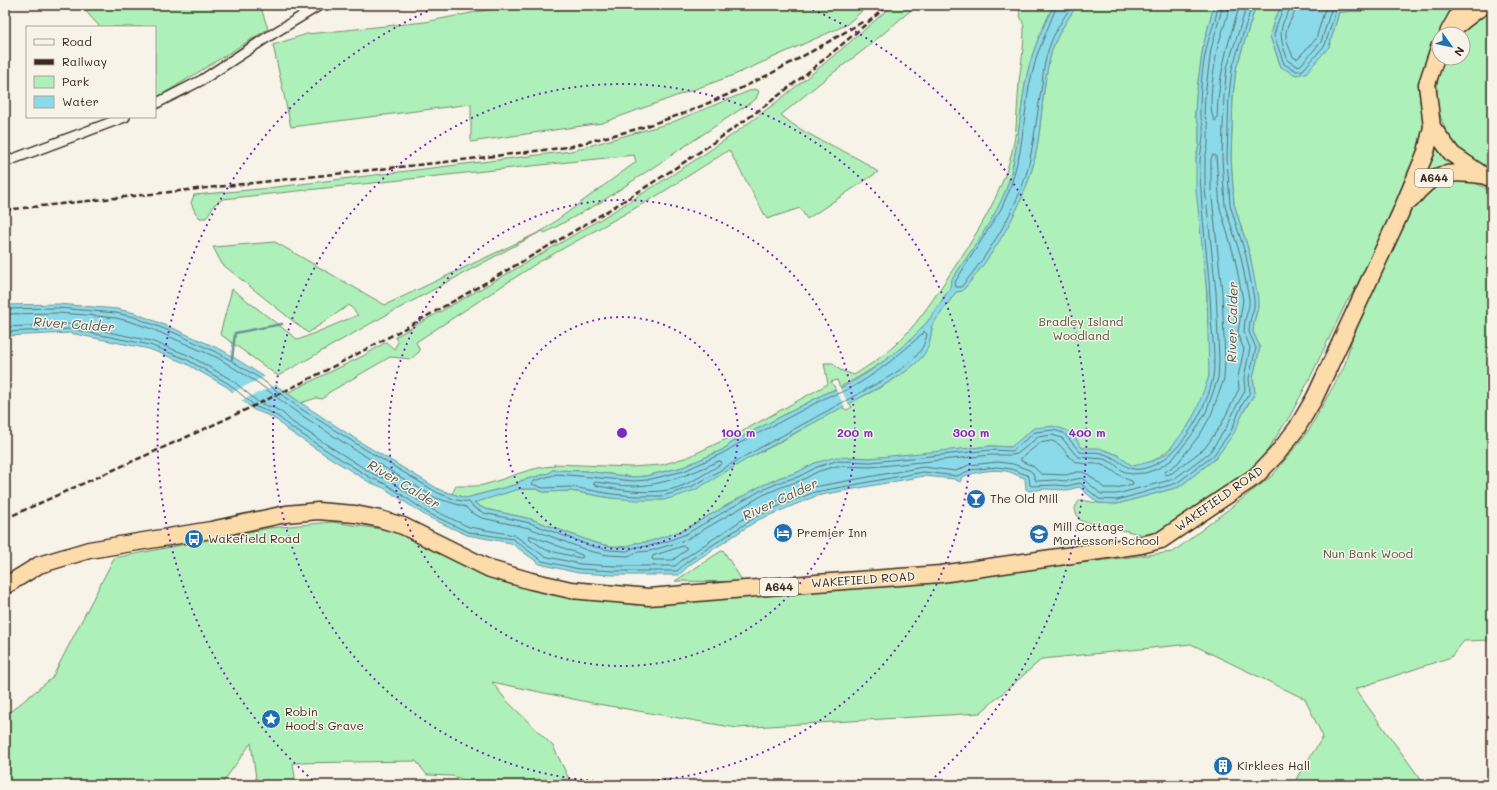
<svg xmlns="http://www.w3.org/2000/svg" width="1497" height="790" viewBox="0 0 1497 790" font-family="Mali,sans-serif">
<rect width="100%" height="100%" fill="#f7f3e8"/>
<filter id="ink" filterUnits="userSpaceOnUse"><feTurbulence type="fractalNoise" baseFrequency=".025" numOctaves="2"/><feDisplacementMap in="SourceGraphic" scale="8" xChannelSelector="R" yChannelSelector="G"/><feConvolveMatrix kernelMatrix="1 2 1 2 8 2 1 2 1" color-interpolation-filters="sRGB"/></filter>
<g filter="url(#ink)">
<!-- green -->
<path fill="#aef0b9" stroke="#748d6c" d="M80 5H260L268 29 155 99V27H100Z
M512 5H869L846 25 734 75 602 123 471 142V104L291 127 273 45 307 34 425 22Z
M893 5H917L865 49 825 79 781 115C809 140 849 149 878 172L807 219 800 208 767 219 729 150 655 197 539 262 416 342 420 351 411 359 390 357 328 393 323 399 316 398 301 403 287 393 363 356 386 342 394 349 398 342 395 337C500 278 606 219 706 153 772 109 833 57 893 5Z
M1020 5H1054C1041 30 1030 56 1025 85 1019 119 1018 153 1007 187 996 219 970 252 951 281L950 288C941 302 933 316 922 328 900 353 869 372 840 387L837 380 831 382 836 389 828 392 736 440 722 450 683 467 646 476 633 477 585 471 552 470 549 473 520 481 518 484 466 498 452 494 456 486C466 486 477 487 487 484 509 478 530 467 554 466V464L631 467 661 465 688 457 741 432 828 384 824 363H833L840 370 854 375C868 366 883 357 895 345 914 328 930 304 944 283 976 235 1010 186 1016 128 1017 113 1018 97 1019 82 1021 65 1024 48 1024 31 1025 21 1017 17 1020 5Z
M1077 5H1214L1203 47 1196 96 1195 116 1199 125V145L1196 158C1200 213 1206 267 1208 321 1208 339 1211 358 1209 376 1205 407 1170 466 1134 466 1128 466 1123 458 1117 455 1103 448 1096 450 1082 448L1074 436 1034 428 1012 447 991 446 903 456 870 458 851 457 815 463 796 473 781 477 759 487 684 530 648 542 635 543 627 547 609 546 592 542 531 519 485 509 474 503 475 502 519 489H537L543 492 571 491 611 498 663 500 773 446 841 407 847 410 852 407 849 403C872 392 919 370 928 346 930 341 931 334 932 328L930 327 956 292 962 291C993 256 1022 208 1034 162 1043 125 1041 86 1052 50 1057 34 1068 19 1077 5Z
M1256 5H1282L1274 20 1270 36 1281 67 1329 47 1339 12 1362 11 1367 5H1457L1431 45 1418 84 1424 134 1420 152 1365 273 1346 303 1308 382 1291 414 1259 463 1233 486 1164 532 1149 536 1081 521C1075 512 1072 509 1080 500L1098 503 1117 504 1179 487 1216 458 1255 393 1253 378 1260 347 1253 332 1254 322 1258 307 1250 255 1234 204 1231 158 1233 95 1236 69Z
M1492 10V170C1444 152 1427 105 1443 58H1463V34H1458L1486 13Z
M754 89 759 91 756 99 601 202 545 233 542 231 368 325 278 376 220 334 232 289 298 340 358 315 349 305 308 333 222 264 213 247 275 242 385 305 542 231 636 162 634 155 223 199 215 204 206 218H200L195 212 191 203 194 195 260 189 571 151 670 123Z
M1434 143 1454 166 1419 180Z
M1451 179 1473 182 1492 191V640L1464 641 1451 657 1355 689 1425 785H1296L1297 777 1323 737 1305 699 1191 644 1042 659 980 713 737 728 592 703 492 682 506 700 553 746 572 785H482L452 776 427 775 416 761 293 763 296 785H257L251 743 221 785H5V716L52 678 114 558 269 528 332 522 394 531 494 576 659 600 1064 565 1173 552 1273 475 1309 430 1344 367 1362 305 1406 217 1418 200 1431 188Z
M723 550 743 582 675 581Z"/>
<!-- water -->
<path fill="#8bdae9" stroke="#6b9498" d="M1054 5H1077C1068 19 1057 34 1052 50 1041 86 1043 125 1034 162 1022 209 994 255 962 291L956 292 931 327 932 328C931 334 930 341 928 347 922 363 903 373 889 382L749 458 695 490 675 497 663 500H636L611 498 571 491 543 492 537 489H519L474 503 485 509 531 519 592 542 609 546 627 547 635 543 648 542 684 530 759 487 781 477 796 473 815 463 836 457 870 458 991 446 1011 447 1034 428 1053 426 1066 430 1074 436 1082 448H1099L1107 451 1118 455 1128 463 1133 466 1153 461 1167 453 1188 426 1197 409 1209 376 1207 293 1196 189V158L1199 145V125L1195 116 1196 96 1203 47 1214 5H1256L1236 69 1233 95 1231 158 1234 204 1250 255 1258 298V307L1254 322 1253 332 1260 347 1253 378 1255 393 1246 407 1234 433 1216 458 1179 487 1117 504 1098 503 1079 487 1067 490 1044 489 1029 491 1026 489 1025 478C1020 477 1015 474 1010 472 995 468 976 472 962 477L960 482 954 479 924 476 816 496 758 520 691 564 679 575H614L578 573 540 564 511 543 467 535 426 516 384 488 369 482 324 454 286 429 278 421 270 416 254 410 227 387 185 363 149 349 70 333 5 336V305L58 304 117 309 135 313 179 331 222 350 263 376 301 403 365 445 440 490 466 498 518 484 520 481 549 473 552 470 585 471 633 477 646 476 683 467 722 450 736 440 828 392C852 388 905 347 922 328 933 316 941 302 950 288L951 281C970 252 995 219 1007 187 1018 153 1019 119 1025 85 1030 56 1041 30 1054 5Z
M1282 5H1367L1362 11 1339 12 1329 47 1306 73 1296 75 1281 67 1270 36 1274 20Z"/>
<!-- pier -->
<path fill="#f7f3e8" d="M266 376 278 384 240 401 231 393Z
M839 386 849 405 845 407 835 388Z"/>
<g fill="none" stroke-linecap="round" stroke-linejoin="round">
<!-- shore -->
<path stroke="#5b706f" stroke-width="1" d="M1057 5 1037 55 1029 86 1020 152 1010 189 1001 209 955 282 956 287H961C989 255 1022 201 1030 159 1035 134 1038 109 1042 84 1043 72 1045 59 1049 48 1054 32 1063 19 1072 5
M1229 5C1228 19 1220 36 1217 50 1215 64 1206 111 1215 121L1217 119C1218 77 1227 45 1240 5
M1285 5 1278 21 1274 35 1284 64 1297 71 1303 70 1325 45 1336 10 1340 8 1359 7 1362 5
M1290 5C1290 12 1285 17 1283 23 1278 37 1284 48 1288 61L1297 66 1301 65 1321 42 1331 10 1334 5
M1296 5C1296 16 1285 25 1286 35 1286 42 1291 51 1293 57L1297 59 1316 39 1326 5
M1213 155 1216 156 1220 208 1235 259 1243 300 1238 332 1239 338 1244 349 1238 377 1239 389 1221 425 1205 448 1172 473 1166 475 1164 474 1165 472 1178 463 1201 433 1211 415 1224 379 1225 360 1222 292 1211 188V160Z
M5 309 58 308 116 313 134 317 177 334 220 354 261 379 298 407 363 448 438 493 456 500 469 502 473 507 484 513 530 523 591 546 609 550 627 551 636 547 649 546 668 541 686 534 760 491 783 481 798 477 817 467 836 461 871 462 991 450 1012 451 1035 432 1053 430 1064 433 1080 452C1089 453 1097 451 1104 454 1127 461 1125 477 1154 465 1182 453 1208 406 1213 377 1216 358 1212 336 1211 317 1210 274 1203 232 1201 190 1200 180 1200 169 1200 160 1201 148 1204 138 1203 126 1203 121 1199 117 1200 112 1200 90 1202 67 1207 46 1210 33 1217 18 1218 5
M5 314 57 313 87 315 116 318 132 322 152 329 218 358 258 383 295 411 360 453 436 498 466 507 470 512 482 518 529 528 589 551 608 555 628 556 638 552 650 551 670 545 689 538 763 495 784 486 800 481 819 471 837 466 871 467 991 455H1012L1017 454 1038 437 1052 435 1062 438 1075 454 1079 457 1104 459 1113 463 1123 471 1131 474 1145 473 1157 469 1172 460 1195 431 1206 412 1218 378 1219 360 1216 292 1205 188V159L1208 145V125L1204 114 1205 96 1211 49 1223 5
M5 327 71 324 151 341 188 355 232 380 259 403 274 408 283 413 292 422 329 446 373 474 389 480 431 509 469 527 514 535 544 556 580 564 614 566H675L686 557 754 512 777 501 814 487 923 467 956 471 969 465 998 462 1013 464 1029 470 1033 473 1036 481 1056 480 1066 481 1082 478 1101 494H1117L1174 479 1210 452 1226 428 1238 403 1245 391 1244 378 1250 348 1244 332 1245 320 1249 306V299L1241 257 1225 206 1222 158 1224 94 1227 68 1247 5
M5 332 71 329 150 345 186 359 229 384 256 407 272 413 280 418 289 426 326 450 371 478 386 484 428 513 468 532 513 539 542 561 579 569 614 571H677L688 561 756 517 779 506 815 492 923 472 957 476 970 470 997 467 1011 469 1027 475 1029 477 1030 485 1031 486 1056 485 1067 486 1080 483 1099 499 1117 500 1177 483 1213 456 1231 431 1242 405 1250 392 1249 378 1256 348 1249 332 1250 321 1254 307V299L1246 256 1230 205 1227 158 1229 95 1232 69 1252 5
M924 332 927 334C923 356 905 367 887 378L747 455 693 486 673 493 662 496H636L612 494 572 487 543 488 532 484 534 481 557 474 634 481 647 480 684 471 723 453 738 444 829 396C859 390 902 353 924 332Z
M1052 441C1065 445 1064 455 1075 461 1083 466 1093 462 1102 465 1113 469 1120 478 1132 481L1133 484 1116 488H1104L1089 475 1083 472H1077L1066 475 1041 474 1033 466 1021 461V458L1040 443Z
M719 461 722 462 721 464C703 475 683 489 662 491 641 493 619 490 598 486L593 484 595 482C607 483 619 486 632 486 662 486 693 473 719 461Z
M532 536 582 555 583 557 580 558 546 550 530 539 529 536Z
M684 546 686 547V550L673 560H653L652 559 653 556Z"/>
<!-- stream -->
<path stroke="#6b9498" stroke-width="2.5" d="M232 359 235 333 282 324"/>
<defs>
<path id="minor" d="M155 104 202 80 266 38 320 5
M5 162 125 117"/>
<path id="trunk" d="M1450 31 1477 10 1486 5
M1439 48 1427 84 1432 127 1452 154 1483 175 1492 179
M1411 200C1433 171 1447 171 1481 175
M5 586 39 565 89 550 211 530 286 514 318 511 355 514 380 519 403 526 490 569 531 581 571 590 649 597 817 583 941 574 1141 545 1161 540 1256 476 1277 454 1297 428 1315 397 1400 214 1426 152 1432 127"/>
<path id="motorway" d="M1449 32 1464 5"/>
</defs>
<!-- minor casing -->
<use href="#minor" stroke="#3b2a1e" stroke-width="12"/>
<!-- trunk casing -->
<use href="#trunk" stroke="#3b2a1e" stroke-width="19"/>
<!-- motorway casing -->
<use href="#motorway" stroke="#3b2a1e" stroke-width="20"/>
<!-- minor -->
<use href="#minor" stroke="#f7f3e8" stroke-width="9"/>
<!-- trunk -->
<use href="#trunk" stroke="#fddcac" stroke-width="16"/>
<!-- motorway -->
<use href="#motorway" stroke="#fddcac" stroke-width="17"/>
<!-- rail -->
<path stroke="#3b2a1e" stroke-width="2.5" stroke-dasharray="6 3" stroke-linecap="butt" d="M5 210 454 161 568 147 637 129 685 113 727 95 772 73 816 49 864 21
M5 519C100 475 197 434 291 388 363 352 434 313 504 272 575 231 646 189 714 142 775 101 833 53 888 5"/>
</g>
</g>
<!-- distance rings -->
<g fill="none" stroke="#7b2cbf" stroke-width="2" stroke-dasharray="2 4">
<circle cx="622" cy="433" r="116"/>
<circle cx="622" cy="433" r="233"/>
<circle cx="622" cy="433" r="349"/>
<path d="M317 784A465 465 0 0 1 437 7M807 7A465 465 0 0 1 927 784"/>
</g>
<!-- icons -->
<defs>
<symbol id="bar-disc" viewBox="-11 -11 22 22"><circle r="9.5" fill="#1f6fb2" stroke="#f7f3e8"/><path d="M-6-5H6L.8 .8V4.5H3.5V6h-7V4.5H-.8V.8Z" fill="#fff"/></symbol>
<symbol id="hotel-disc" viewBox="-11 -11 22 22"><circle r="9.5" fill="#1f6fb2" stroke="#f7f3e8"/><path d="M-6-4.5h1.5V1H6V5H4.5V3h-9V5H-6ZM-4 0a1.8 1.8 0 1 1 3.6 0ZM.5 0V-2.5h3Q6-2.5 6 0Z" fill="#fff"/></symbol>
<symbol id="school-disc" viewBox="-11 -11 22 22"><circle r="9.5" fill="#1f6fb2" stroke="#f7f3e8"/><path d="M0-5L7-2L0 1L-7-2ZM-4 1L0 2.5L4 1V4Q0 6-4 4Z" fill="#fff"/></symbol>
<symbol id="bus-disc" viewBox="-11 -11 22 22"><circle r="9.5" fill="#1f6fb2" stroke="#f7f3e8"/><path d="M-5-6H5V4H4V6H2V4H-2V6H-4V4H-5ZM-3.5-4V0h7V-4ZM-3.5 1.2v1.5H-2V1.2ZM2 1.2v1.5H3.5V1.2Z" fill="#fff"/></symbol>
<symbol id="sight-disc" viewBox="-11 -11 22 22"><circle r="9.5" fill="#1f6fb2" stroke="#f7f3e8"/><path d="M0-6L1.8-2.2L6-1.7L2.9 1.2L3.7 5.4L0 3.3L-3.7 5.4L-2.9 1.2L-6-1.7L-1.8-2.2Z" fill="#fff"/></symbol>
<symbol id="building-disc" viewBox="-11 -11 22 22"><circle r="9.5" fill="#1f6fb2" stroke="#f7f3e8"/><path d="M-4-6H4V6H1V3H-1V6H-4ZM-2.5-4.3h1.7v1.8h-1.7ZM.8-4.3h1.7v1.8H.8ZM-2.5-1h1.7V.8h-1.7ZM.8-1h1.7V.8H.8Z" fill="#fff"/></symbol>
</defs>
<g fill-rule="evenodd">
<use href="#bar-disc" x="965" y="488" width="22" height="22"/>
<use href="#hotel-disc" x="772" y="522" width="22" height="22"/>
<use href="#school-disc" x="1028" y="523" width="22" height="22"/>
<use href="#bus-disc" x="183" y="528" width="22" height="22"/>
<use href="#sight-disc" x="260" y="708" width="22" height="22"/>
<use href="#building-disc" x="1212" y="755" width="22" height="22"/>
</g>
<g text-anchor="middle" stroke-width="3" stroke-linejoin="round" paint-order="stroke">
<!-- shield labels -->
<g fill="#f7f3e8" stroke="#73665b" stroke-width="1">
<rect x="1415" y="169" width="38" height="18" rx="3"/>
<rect x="760" y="578" width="38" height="18" rx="3"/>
</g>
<g font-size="11" font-weight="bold" fill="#3b2a1e">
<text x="1434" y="182">A644</text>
<text x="779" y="591">A644</text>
</g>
<!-- park labels -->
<g font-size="12" fill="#52523d" stroke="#f7f3e8">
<text x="1081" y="326">Bradley Island<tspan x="1081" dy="14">Woodland</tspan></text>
<text x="1368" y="558">Nun Bank Wood</text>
</g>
<!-- poi labels -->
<g font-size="12" fill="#3b2a1e" stroke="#f7f3e8" text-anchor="start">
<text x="990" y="503">The Old Mill</text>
<text x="1053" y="531">Mill Cottage<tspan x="1053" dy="14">Montessori School</tspan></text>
<text x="797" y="537">Premier Inn</text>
<text x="208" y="543">Wakefield Road</text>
<text x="285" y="716">Robin<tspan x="285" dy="14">Hood's Grave</tspan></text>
<text x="1237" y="770">Kirklees Hall</text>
</g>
<!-- street labels -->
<g font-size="12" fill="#3b2a1e" stroke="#f7f3e8">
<text transform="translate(1219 499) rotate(-35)" y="4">WAKEFIELD ROAD</text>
<text transform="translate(863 580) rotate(-4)" y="4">WAKEFIELD ROAD</text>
</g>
<!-- water labels -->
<g font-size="13" font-style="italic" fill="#4f5651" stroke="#f7f3e8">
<text transform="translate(1232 322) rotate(-89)" y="5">River Calder</text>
<text transform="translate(74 324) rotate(4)" y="5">River Calder</text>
<text transform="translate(404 484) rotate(31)" y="5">River Calder</text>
<text transform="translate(780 499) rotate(-25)" y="5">River Calder</text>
</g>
</g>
<circle cx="622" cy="433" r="6" fill="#7b2cbf" stroke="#f7f3e8" stroke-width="2"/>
<g font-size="12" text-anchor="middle" font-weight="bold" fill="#7b2cbf" stroke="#f7f3e8" stroke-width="3" stroke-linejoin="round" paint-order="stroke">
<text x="738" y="437">100 m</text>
<text x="855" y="437">200 m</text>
<text x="971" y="437">300 m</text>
<text x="1087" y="437">400 m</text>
</g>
<!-- margin -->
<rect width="1497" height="790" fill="none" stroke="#f7f3e8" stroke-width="20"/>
<rect x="10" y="10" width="1477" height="770" fill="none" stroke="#3b2a1e" stroke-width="1.5" filter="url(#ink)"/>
<!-- legend -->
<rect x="26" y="26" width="130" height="92" fill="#f7f3e8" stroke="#aca397"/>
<rect x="34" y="39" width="20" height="6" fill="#f7f3e8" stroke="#aca397"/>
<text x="62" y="46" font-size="12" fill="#3b2a1e">Road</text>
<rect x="34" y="59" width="20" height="6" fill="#3b2a1e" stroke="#aca397"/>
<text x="62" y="66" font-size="12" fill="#3b2a1e">Railway</text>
<rect x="34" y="76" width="20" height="12" fill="#aef0b9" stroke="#aca397"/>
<text x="62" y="86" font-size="12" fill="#3b2a1e">Park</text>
<rect x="34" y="96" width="20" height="12" fill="#8bdae9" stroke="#aca397"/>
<text x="62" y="106" font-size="12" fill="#3b2a1e">Water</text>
<!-- north arrow -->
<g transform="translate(1451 46) rotate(123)"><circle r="19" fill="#f7f3e8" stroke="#aca397"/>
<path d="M0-3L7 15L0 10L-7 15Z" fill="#1f6fb2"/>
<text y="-6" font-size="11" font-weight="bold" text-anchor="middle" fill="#3b2a1e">N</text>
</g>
</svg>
